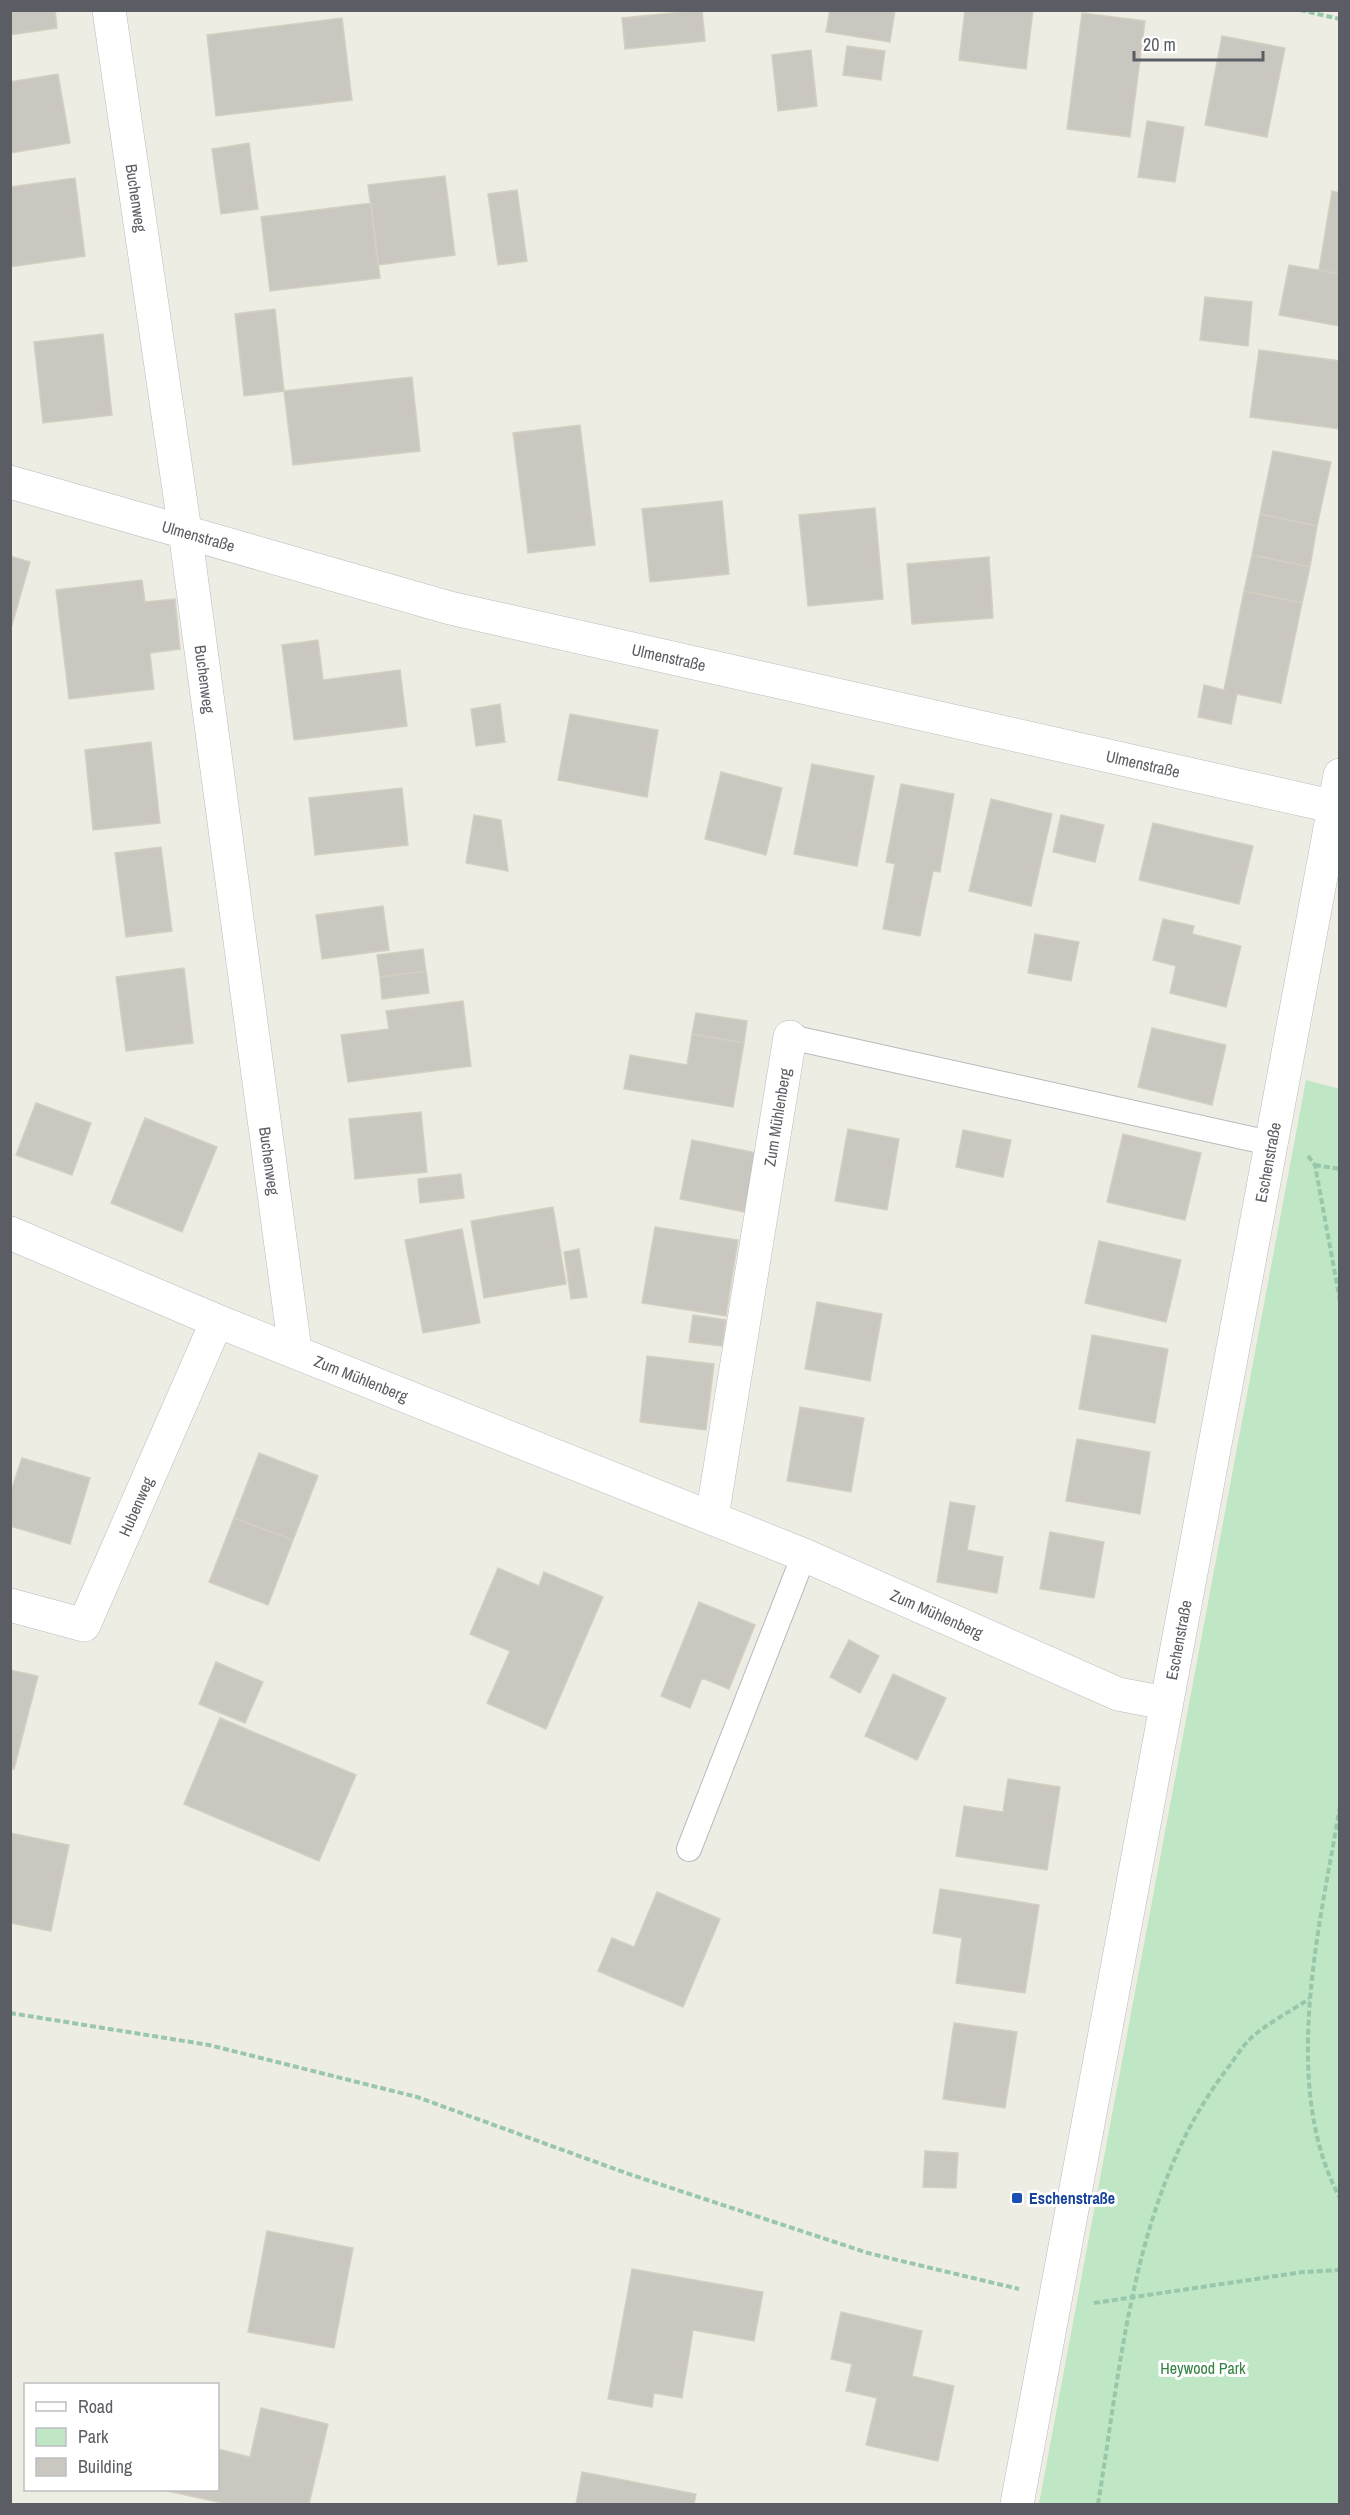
<svg xmlns="http://www.w3.org/2000/svg" width="1350" height="2515" viewBox="0 0 1350 2515" font-family="'Archivo Narrow',sans-serif">
<rect width="100%" height="100%" fill="#eeede3"/>
<!-- green -->
<path fill="#bfe6c5" d="M1306 1080 1340 1089 1339 2504H1039Z"/>
<!-- building -->
<path fill="#c9c7c0" stroke="#d3d0c1" stroke-width="1.5" d="M10 10H55L57 28 10 35Z
M702 10 705 41 625 49 622 18Z
M830 10H895L890 42 826 32Z
M965 10H1033L1026 69 959 60Z
M1082 13 1145 21 1130 137 1067 129Z
M342 18 352 100 216 116 207 35Z
M1222 36 1285 48 1267 137 1205 125Z
M847 46 885 51 881 80 843 75Z
M811 50 817 106 778 111 772 55Z
M58 74 70 143 10 153V82Z
M1147 121 1184 127 1175 182 1138 177Z
M249 143 258 209 221 214 212 149Z
M445 176 455 255 378 265 368 185Z
M75 178 85 256 10 267V187Z
M517 190 527 261 498 265 488 194Z
M1332 191 1340 193V274L1319 270Z
M371 203 380 278 270 291 261 217Z
M1289 265 1340 274V326L1279 315Z
M1205 297 1252 302 1248 346 1200 340Z
M275 309 284 391 244 396 235 314Z
M103 334 112 415 43 423 34 342Z
M1259 350 1340 361V429L1250 417Z
M412 377 420 451 293 465 284 391Z
M580 425 595 545 528 553 513 433Z
M1273 451 1331 462 1317 526 1260 514Z
M722 501 729 574 650 582 642 509Z
M875 508 883 599 808 606 799 515Z
M1260 514 1317 526 1310 567 1252 555Z
M1252 555 1310 567 1302 603 1244 591Z
M10 556 30 562 10 632Z
M989 557 993 618 912 624 907 564Z
M142 580 145 602 175 599 180 649 150 653 154 689 69 699 56 590Z
M1244 591 1302 603 1281 703 1237 694 1231 724 1198 717 1204 685 1224 690Z
M318 640 323 680 400 670 407 726 294 740 282 645Z
M500 704 505 742 476 746 471 709Z
M570 714 658 730 647 797 558 780Z
M151 742 160 823 93 830 85 750Z
M812 764 874 776 857 866 794 854Z
M721 772 782 788 766 855 705 839Z
M901 784 954 794 940 872 933 871 920 936 883 929 895 864 886 862Z
M402 788 408 845 315 855 309 798Z
M991 799 1052 814 1031 906 969 891Z
M474 815 501 820 508 871 466 863Z
M1061 815 1104 825 1095 862 1053 852Z
M1153 823 1253 846 1239 904 1139 880Z
M161 847 172 931 126 937 115 853Z
M383 906 389 950 322 959 316 915Z
M1163 919 1194 926 1192 934 1241 946 1226 1007 1170 993 1176 966 1153 960Z
M1035 934 1079 942 1071 981 1028 973Z
M423 949 426 971 380 977 377 955Z
M184 968 193 1043 126 1051 116 977Z
M426 971 429 993 382 999 380 977Z
M463 1001 471 1066 348 1082 341 1035 389 1029 386 1011Z
M696 1013 747 1021 744 1043 692 1034Z
M1152 1028 1226 1045 1212 1105 1138 1087Z
M692 1034 744 1043 733 1107 624 1089 630 1055 687 1065Z
M36 1103 91 1123 72 1175 16 1155Z
M421 1112 427 1172 355 1179 349 1119Z
M145 1118 217 1147 182 1232 111 1203Z
M848 1129 899 1139 887 1210 835 1201Z
M963 1130 1011 1140 1003 1177 956 1167Z
M1123 1134 1201 1153 1185 1220 1107 1202Z
M692 1140 757 1153 745 1212 680 1199Z
M461 1174 464 1198 420 1203 418 1179Z
M553 1207 566 1284 484 1298 471 1221Z
M655 1227 738 1240 726 1316 642 1303Z
M462 1229 480 1323 423 1333 405 1240Z
M1099 1241 1181 1260 1166 1322 1085 1303Z
M579 1249 587 1297 571 1299 564 1252Z
M817 1302 882 1314 870 1381 805 1369Z
M693 1315 726 1320 722 1346 689 1342Z
M1092 1335 1168 1349 1155 1423 1079 1409Z
M647 1356 714 1364 706 1430 640 1422Z
M800 1407 864 1418 851 1492 787 1481Z
M1077 1439 1150 1452 1140 1514 1066 1501Z
M259 1453 318 1476 293 1540 234 1518Z
M22 1458 90 1478 70 1544 10 1526V1494Z
M950 1502 975 1506 967 1550 1003 1557 997 1593 937 1582Z
M234 1518 293 1540 268 1605 209 1582Z
M1050 1532 1104 1542 1094 1598 1040 1589Z
M498 1568 539 1586 544 1572 603 1597 546 1729 487 1703 510 1651 470 1634Z
M699 1602 755 1625 729 1689 702 1678 690 1708 661 1696Z
M849 1640 879 1656 860 1693 830 1677Z
M216 1662 263 1682 245 1723 199 1704Z
M10 1670 38 1676 14 1769 10 1768Z
M893 1674 946 1698 917 1760 865 1736Z
M220 1718 356 1775 319 1861 184 1804Z
M1008 1779 1060 1787 1047 1870 956 1856 964 1806 1003 1812Z
M10 1833 69 1845 51 1931 10 1923Z
M940 1889 1039 1905 1025 1993 956 1983 962 1938 933 1933Z
M657 1892 720 1919 683 2007 598 1971 612 1938 634 1947Z
M954 2023 1017 2032 1005 2108 943 2099Z
M925 2151 958 2153 956 2188 923 2187Z
M267 2231 353 2248 334 2348 248 2332Z
M632 2269 763 2292 754 2341 693 2330 682 2398 654 2393 652 2407 608 2399Z
M841 2312 922 2331 912 2376 954 2386 938 2461 866 2445 877 2398 846 2391 852 2364 831 2359Z
M261 2408 328 2424 309 2504H227L163 2490H218V2449L250 2457Z
M582 2472 696 2494 694 2504H576Z"/>
<g fill="none" stroke-linecap="round" stroke-linejoin="round">
<defs>
<path id="lane" d="M790 1037 1270 1143
M689 1849 804 1555"/>
<g id="street">
<path id="s1" d="M109 10 185 531 295 1350"/>
<path id="s2" d="M10 482 450 608 1340 808"/>
<path id="s3" d="M10 1233 217 1321 804 1555 1118 1694 1165 1703"/>
<path id="s4" d="M712 1517 790 1037"/>
<path id="s5" d="M10 1605 84 1625 217 1321"/>
<path id="s6" d="M1017 2504 1340 775"/>
</g>
</defs>
<!-- lane casing -->
<use href="#lane" stroke="#b8babf" stroke-width="26"/>
<!-- street casing -->
<use href="#street" stroke="#b8babf" stroke-width="34"/>
<!-- path -->
<path stroke="#98c7ac" stroke-width="4" stroke-dasharray="6 3" stroke-linecap="butt" d="M1300 10 1340 19
M1308 1156 1315 1165 1340 1301
M1315 1165 1340 1169
M1340 1806C1320 1926 1279 2085 1340 2198
M10 2013 209 2045 417 2097 626 2173 868 2253 1019 2289
M1094 2303 1303 2272 1340 2270
M1098 2504C1122 2359 1134 2190 1227 2069 1234 2060 1241 2048 1249 2040 1264 2025 1291 2011 1309 1999"/>
<!-- lane -->
<use href="#lane" stroke="#fff" stroke-width="24"/>
<!-- street -->
<use href="#street" stroke="#fff" stroke-width="33"/>
</g>
<!-- markers -->
<rect fill="#1a4fb4" stroke="#fff" stroke-width="2" x="1011" y="2192" width="12" height="12" rx="3"/>
<g text-anchor="middle" stroke-width="6" stroke-linejoin="round" paint-order="stroke">
<!-- street labels -->
<g font-size="16" fill="#5b5d64" stroke="#fff">
<text dy="6" stroke="none"><textPath href="#s1" startOffset="190">Buchenweg</textPath></text>
<text dy="6" stroke="none"><textPath href="#s2" startOffset="196">Ulmenstraße</textPath></text>
<text dy="6" stroke="none"><textPath href="#s2" startOffset="682">Ulmenstraße</textPath></text>
<text dy="6" stroke="none"><textPath href="#s1" startOffset="676">Buchenweg</textPath></text>
<text dy="6" stroke="none"><textPath href="#s2" startOffset="1168">Ulmenstraße</textPath></text>
<text dy="6" stroke="none"><textPath href="#s4" startOffset="405">Zum Mühlenberg</textPath></text>
<text dy="6" stroke="none"><textPath href="#s1" startOffset="1162">Buchenweg</textPath></text>
<text dy="6" stroke="none"><textPath href="#s6" startOffset="1365">Eschenstraße</textPath></text>
<text dy="6" stroke="none"><textPath href="#s3" startOffset="380">Zum Mühlenberg</textPath></text>
<text dy="6" stroke="none"><textPath href="#s5" startOffset="206">Hubenweg</textPath></text>
<text dy="6" stroke="none"><textPath href="#s3" startOffset="1002">Zum Mühlenberg</textPath></text>
<text dy="6" stroke="none"><textPath href="#s6" startOffset="879">Eschenstraße</textPath></text>
</g>
<!-- transit labels -->
<g font-size="16" font-weight="bold" fill="#164399" stroke="#fff" text-anchor="start">
<text x="1029" y="2204">Eschenstraße</text>
</g>
<!-- park labels -->
<g font-size="16" fill="#338343" stroke="#fff">
<text x="1203" y="2374">Heywood Park</text>
</g>
</g>
<!-- border -->
<rect width="1350" height="2515" fill="none" stroke="#5b5d64" stroke-width="24"/>
<!-- legend -->
<rect x="24" y="2383" width="195" height="108" fill="#ffffff" stroke="#bdbec1" stroke-width="1.5"/>
<rect x="36" y="2402" width="30" height="9" fill="#ffffff" stroke="#bdbec1" stroke-width="1.5"/>
<text x="78" y="2413" font-size="18" fill="#5b5d64">Road</text>
<rect x="36" y="2428" width="30" height="18" fill="#bfe6c5" stroke="#bdbec1" stroke-width="1.5"/>
<text x="78" y="2443" font-size="18" fill="#5b5d64">Park</text>
<rect x="36" y="2458" width="30" height="18" fill="#c9c7c0" stroke="#bdbec1" stroke-width="1.5"/>
<text x="78" y="2473" font-size="18" fill="#5b5d64">Building</text>
<!-- scale -->
<path d="M1134 51v9h129v-9" fill="none" stroke="#5b5d64" stroke-width="3"/>
<text x="1143" y="51" font-size="18" fill="#5b5d64" stroke="#ffffff" stroke-width="4.5" paint-order="stroke">20 m</text>
</svg>
